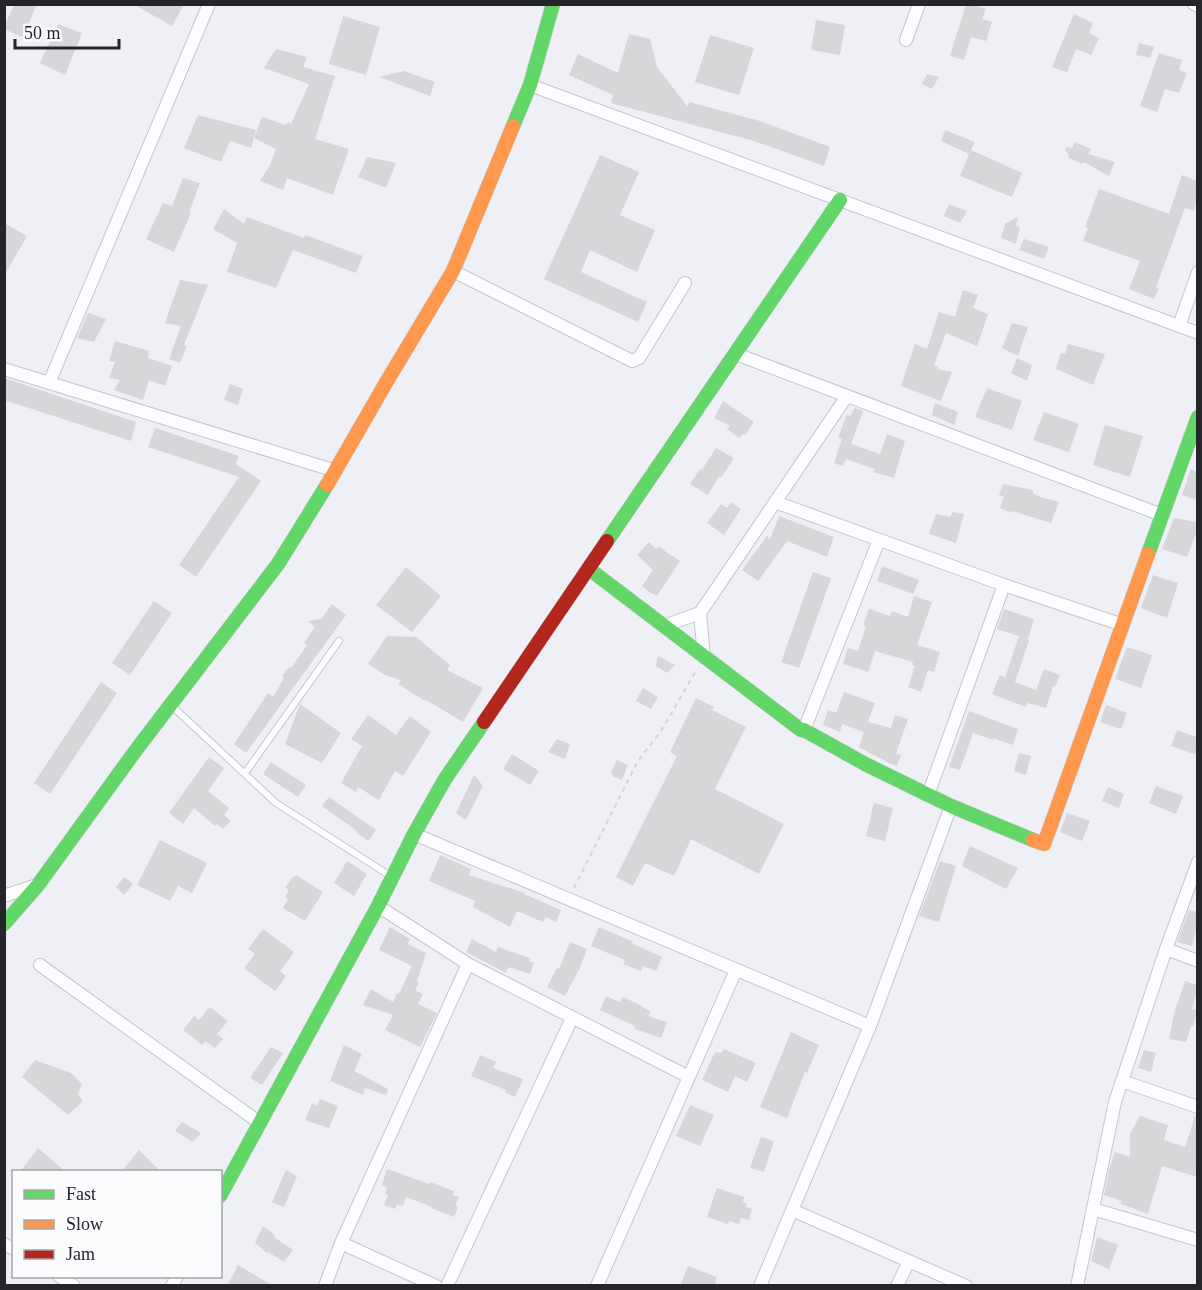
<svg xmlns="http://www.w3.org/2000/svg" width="1202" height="1290" viewBox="0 0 1202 1290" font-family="Georgia,serif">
<rect width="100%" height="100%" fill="#eef0f6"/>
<!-- building -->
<path fill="#d7d6d8" d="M15 4H37L23 37 4 29V26Z
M133 4H184L172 26Z
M966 4H972L986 9 982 19 992 22 986 41 971 37 964 60 950 56Z
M1074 14 1093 23 1089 33 1099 38 1091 55 1076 49 1067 72 1052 67Z
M343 16 380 27 366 75 329 64Z
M816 20 845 25 840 55 811 50Z
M58 24 82 33 65 75 40 63Z
M629 34 650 39 657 67 688 107 689 102 760 121 830 147 824 166 754 141 611 103 613 95 569 75 578 54 618 73Z
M710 35 754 48 739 95 695 82Z
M1139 43 1154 47 1150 58 1136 55Z
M276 49 307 57 303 67 335 76 315 139 349 149 333 195 287 178 283 190 260 181 270 165 276 149 254 138 262 117 286 125 288 122 291 124 309 84 264 68Z
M1159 53 1182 60 1179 70 1187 73 1179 93 1165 89 1157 112 1140 106Z
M404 71 435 82 430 96 379 77Z
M927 74 939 77 932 89 922 84Z
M198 115 256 130 251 148 230 141 221 162 184 148Z
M945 130 975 142 969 154 941 141Z
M1075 142 1091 149 1088 154 1115 162 1109 176 1084 162 1082 164 1068 157 1069 154 1065 151 1067 147 1072 148Z
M971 150 1022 173 1012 197 960 176Z
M600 155 639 172 620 215 655 230 637 272 590 250 581 272 647 302 638 322 544 279Z
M367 157 396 163 386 188 358 177Z
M1182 175 1197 181V198L1194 211 1185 208 1156 287 1159 288 1154 299 1129 289 1140 261 1083 241 1088 228 1085 227 1099 189 1169 214Z
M183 178 200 183 189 213H191L174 252 146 239 163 203 172 206Z
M949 204 967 211 960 223 944 216Z
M224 209 244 224 247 217 304 238 305 235 363 256 356 273 293 250 276 288 227 272 237 243 213 229Z
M1018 217 1016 226 1020 227 1016 244 1001 238 1005 224Z
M4 223 27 236 4 276Z
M1024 239 1049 247 1044 259 1019 250Z
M180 280 208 285 184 345 187 346 180 363 169 359 181 326 165 323Z
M963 290 978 295 973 308 988 314 977 346 946 333 934 365 938 367 937 369 952 372 941 401 901 386 915 344 927 349 939 312 955 317Z
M88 313 106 319 94 342 77 338Z
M1012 323 1028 327 1018 356 1002 348Z
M115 341 149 351 148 358 172 366 165 386 149 380 143 400 114 390 120 380 109 378 115 362 109 361Z
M1068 344 1105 354 1093 385 1056 369 1061 353 1065 354Z
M1017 358 1032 365 1027 381 1011 373Z
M4 378 136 422 131 441 4 400Z
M230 384 243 389 238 405 224 400Z
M987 388 1022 401 1012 430 975 417Z
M723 401 754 422 745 435 743 434 739 438 727 429 730 426 714 418Z
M935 403 958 412 954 425 932 415Z
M855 408 863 411 851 444 880 454 887 434 905 441 894 478 873 472 875 469 846 459 843 466 834 463 842 439 838 438 847 414 850 416Z
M1044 412 1079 424 1069 452 1033 440Z
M1105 425 1143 436 1130 477 1093 465Z
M155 428 239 456 236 464 261 481 196 577 179 565 239 477 148 447Z
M716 448 734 458 721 478 719 476 708 495 690 484 700 469 702 470Z
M1191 469 1197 472V500L1182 495Z
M1003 484 1033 490V493L1040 497 1059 502 1051 523 1012 511 1011 513 1000 508 1004 497 999 495Z
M731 502 741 509 724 535 707 523 721 504 727 508Z
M953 512 964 514 956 543 929 534 936 514 950 517Z
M779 516 834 537 827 557 787 541 758 581 742 570 767 536 770 539Z
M1174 518 1197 522V531L1187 557 1162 549Z
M649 542 656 549 659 546 666 552 680 561 657 596 649 592 642 586 653 570 637 555Z
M882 566 919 580 913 594 877 581Z
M406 567 441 596 412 632 376 605Z
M813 572 831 578 799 668 781 662Z
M1153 575 1178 583 1167 618 1141 608Z
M914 596 932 602 917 645 940 652 934 672 928 670 921 692 908 687 915 666 912 665 913 662 875 651 868 672 843 664 848 648 858 651 866 626 863 625 869 609 890 616 892 611 908 617Z
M154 601 172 613 130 675 112 663Z
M332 604 346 615 246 753 234 744 268 693 273 697 284 678 282 676 289 667 291 668 307 645 304 643 315 627 308 621 321 619Z
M1004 609 1034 619 1028 639 997 629Z
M387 636 416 637 450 665 447 670 483 688 463 722 426 700H423L398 684 401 680 385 675 368 664Z
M1019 636 1029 640 1015 682 1036 690 1044 669 1060 675 1055 687 1053 686 1046 708 1027 703 1026 707 992 694 1000 675 1005 678Z
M1127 647 1152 655 1141 688 1115 679Z
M658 656 675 665 667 673 656 666Z
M101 682 117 693 50 794 34 783Z
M643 688 658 697 651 709 636 701Z
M844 692 875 703 868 722 891 728 895 715 908 719 896 754 901 755 897 766 889 763 859 747 864 732 842 724 840 732 823 725 828 710 836 713Z
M696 698 714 707 712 710 746 727 715 789 784 824 759 874 691 839 674 876 645 863 633 886 616 877 677 756 670 752Z
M300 704 341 733 322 763 285 744Z
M1106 705 1127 713 1121 729 1100 722Z
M969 711 1018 729 1013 745 993 738V740L973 733 960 770 949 767Z
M368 715 396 735 410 716 431 732 403 776 395 771 379 800 358 787 356 792 341 783 362 746 351 739Z
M1177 730 1197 737V755L1171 746Z
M557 739 570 744 565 759 548 752Z
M1019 753 1031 756 1026 775 1014 771Z
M512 754 539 771 530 785 503 769Z
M209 757 224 768 208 791 229 808 224 815 231 821 223 829 217 824 215 826 194 808 183 824 169 813Z
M617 760 628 765 622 780 614 777 611 773Z
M271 762 306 785 298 797 263 774Z
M474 775 483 786 466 820 456 813Z
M1156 786 1183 796 1176 814 1149 803Z
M1108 787 1124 794 1119 808 1102 801Z
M329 797 376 830 368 841 356 832 357 831 322 806Z
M874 803 893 808 885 841 866 836Z
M1067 813 1090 821 1082 841 1060 832Z
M160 840 207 863 192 893 178 886 170 901 137 885Z
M970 846 1018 868 1006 889 962 866Z
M440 855 471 869 469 875 525 893 524 894 561 910 556 922 546 917 543 922 517 911 510 927 473 907 475 901 429 881Z
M347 861 367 874 354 896 334 883Z
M940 861 956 866 939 922 919 916Z
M296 875 323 892 305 921 283 908 288 899 285 897 289 890 285 888 291 879Z
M124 877 133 884 124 895 116 887Z
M1189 910 1197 912V928L1192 946 1177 942Z
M390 927 410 939 408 944 426 953 417 982 419 983 415 990 423 994 418 1004 437 1013 420 1047 385 1030 393 1015 363 1005 371 989 393 1002 397 993 399 994 412 966 379 950Z
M599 927 632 941 631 943 662 957 656 971 643 966 641 971 623 964 625 960 591 946Z
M263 929 294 952 280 971 286 976 275 991 244 968 255 954 248 949Z
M472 939 496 952 498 947 530 958 529 961 534 963 530 974 508 967 506 973 466 952Z
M570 942 587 949 580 968 565 996 547 987 557 968 559 969Z
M1185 981 1197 985V991L1192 1009 1197 1010 1193 1026H1191L1186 1042 1169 1039 1176 1005H1177Z
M606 996 620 1002 623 997 638 1004 651 1012 648 1016 667 1022 661 1038 635 1029V1026L600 1010Z
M210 1007 228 1021 217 1034 223 1039 215 1048 205 1041 202 1045 183 1030 194 1016 199 1020Z
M791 1032 819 1045 807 1073 805 1072 787 1118 760 1107Z
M344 1045 362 1054 354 1071 388 1089 386 1095 365 1088 363 1095 330 1081Z
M271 1047 283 1053 262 1085 250 1078Z
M724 1049 756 1063 747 1082 735 1076 728 1092 702 1080 715 1052 721 1053Z
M1144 1050 1156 1053 1151 1072 1138 1068Z
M480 1055 496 1062 493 1068 523 1079 515 1097 505 1092 506 1090 471 1076Z
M35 1060 71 1073 82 1084 78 1094 83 1101 68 1115 22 1077Z
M320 1099 338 1106 329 1128 305 1120 312 1103 317 1106Z
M690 1105 714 1115 700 1146 676 1136Z
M1140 1116 1168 1125 1164 1140 1185 1147 1195 1116H1197V1177L1162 1166 1148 1214 1121 1204 1122 1201 1104 1195 1110 1166 1115 1152 1130 1157V1134Z
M182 1122 201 1133 193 1142 175 1131Z
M761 1137 774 1141 764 1172 750 1168Z
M38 1148 66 1172H20Z
M139 1150 161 1172H121Z
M387 1169 429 1184 430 1182 454 1191 453 1195 459 1197 455 1206 458 1207 454 1217 431 1208 432 1207 406 1197 403 1206 397 1204 395 1209 384 1205 388 1195H385L387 1187 382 1185Z
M286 1170 297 1176 284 1207 272 1202Z
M717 1188 744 1197 743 1202 747 1204 746 1207 752 1209 749 1220 741 1218 739 1224 729 1221 728 1224 707 1217Z
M263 1226 275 1235 274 1237 293 1250 284 1262 268 1252 267 1253 255 1243Z
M1097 1237 1118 1245 1109 1269 1091 1261Z
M238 1265 273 1286H227Z
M688 1266 717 1277 714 1286H680Z"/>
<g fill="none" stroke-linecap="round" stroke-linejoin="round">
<defs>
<path id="lane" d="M173 707 276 803 389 875
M245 773 339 641"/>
<path id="street" d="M1194 4 1198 6
M906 40 919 4
M530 85 1198 333
M453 271 632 361 639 358 685 283
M1179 326 1198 272
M736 354 1162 515
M4 369 336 471
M49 383 209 4
M775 502 1004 585 1123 625
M700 613 704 657
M664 626 700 613 847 396
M804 730 879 540
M928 795 1004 585
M414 834 870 1026
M4 894 7 895 34 886
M378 906 468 964 689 1077
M1166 949 1198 961
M40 965 260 1123
M1122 1081 1198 1107
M1093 1209 1198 1240
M792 1210 966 1286
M341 1243 436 1286
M4 1244 14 1249
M59 1276 74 1286
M172 1286 177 1276
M325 1286 341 1243 468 964
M447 1286 572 1018
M597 1286 736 970
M760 1286 870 1026 951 806
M897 1286 909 1261
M1077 1286 1115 1102 1166 949 1198 862"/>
<path id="fast" d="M513 126 530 85 553 4
M607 541 840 200
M1148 554 1198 417
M589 569 801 730H804L867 765 951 806 1033 840
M4 924 38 885 136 750 278 564 327 485
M220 1196 378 906 414 834 445 779 484 722"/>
<path id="slow" d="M327 485 387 381 453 271 513 126
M1033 840 1044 844 1148 554"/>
<path id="jam" d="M484 722 607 541"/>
</defs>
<!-- lane casing -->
<use href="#lane" stroke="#c4c6ca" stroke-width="8"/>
<!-- street casing -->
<use href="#street" stroke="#c4c6ca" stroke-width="14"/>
<!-- fast casing -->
<use href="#fast" stroke="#c4c6ca" stroke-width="15"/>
<!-- slow casing -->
<use href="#slow" stroke="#c4c6ca" stroke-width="15"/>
<!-- jam casing -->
<use href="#jam" stroke="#c4c6ca" stroke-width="15"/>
<!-- path -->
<path stroke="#d3d4d6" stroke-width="2" stroke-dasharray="4.5 4.5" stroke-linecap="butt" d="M574 888 638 761 661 731 697 669"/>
<!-- lane -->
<use href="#lane" stroke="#fcfdfe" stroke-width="6"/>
<!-- street -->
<use href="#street" stroke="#fcfdfe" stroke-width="12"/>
<!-- fast -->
<use href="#fast" stroke="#63d668" stroke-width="14"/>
<!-- slow -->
<use href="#slow" stroke="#ff974d" stroke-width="14"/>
<!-- jam -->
<use href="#jam" stroke="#b3261e" stroke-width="14"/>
</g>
<!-- border -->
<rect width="1202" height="1290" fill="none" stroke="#24262a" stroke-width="12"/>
<!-- legend -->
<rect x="12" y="1170" width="210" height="108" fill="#fbfcfe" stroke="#a5a6a9" stroke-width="1.5"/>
<rect x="24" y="1190" width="30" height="9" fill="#63d668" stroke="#a5a6a9" stroke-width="1.5"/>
<text x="66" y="1200" font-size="18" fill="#24262a">Fast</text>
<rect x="24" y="1220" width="30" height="9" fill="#ff974d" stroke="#a5a6a9" stroke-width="1.5"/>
<text x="66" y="1230" font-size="18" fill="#24262a">Slow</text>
<rect x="24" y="1250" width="30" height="9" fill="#b3261e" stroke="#a5a6a9" stroke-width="1.5"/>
<text x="66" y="1260" font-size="18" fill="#24262a">Jam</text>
<!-- scale -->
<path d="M15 39v9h104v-9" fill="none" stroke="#24262a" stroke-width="3"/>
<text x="24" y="39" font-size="18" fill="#24262a" stroke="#fbfcfe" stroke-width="4.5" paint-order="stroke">50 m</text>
</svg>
